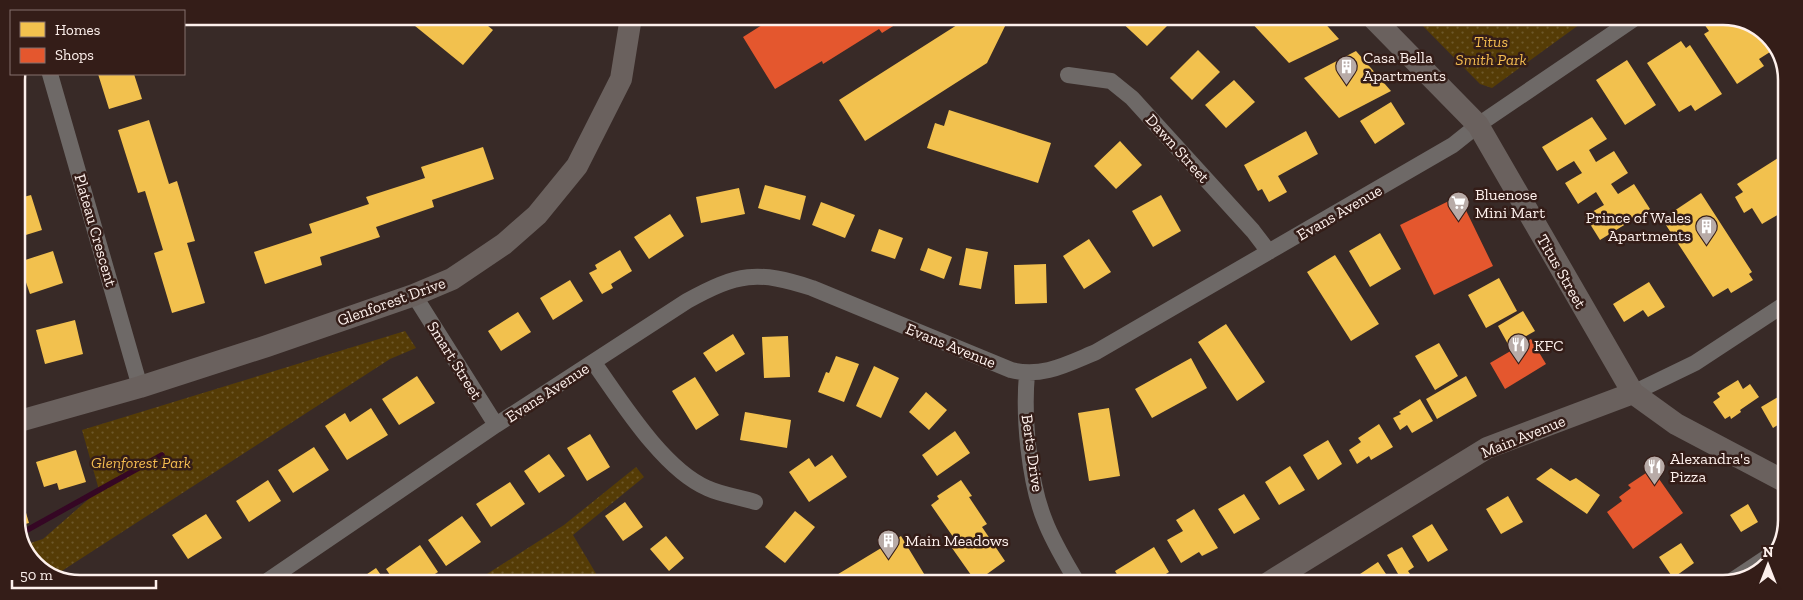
<svg xmlns="http://www.w3.org/2000/svg" width="1803" height="600" viewBox="0 0 1803 600" font-family="'Zilla Slab',serif">
<defs>
<pattern id="park-dots" width="8" height="8" patternUnits="userSpaceOnUse" patternTransform="scale(1.25)"><rect width="8" height="8" fill="#553c06"/><path d="M2 2h.1M6 6h.1" fill="none" stroke="#6e582a" stroke-width="1.8" stroke-linecap="round"/></pattern>
</defs>
<rect width="100%" height="100%" fill="#382a27"/>
<!-- park -->
<path fill="url(#park-dots)" d="M1416 19H1587L1492 88 1480 84Z
M405 331 416 348 390 359 54 576 30 559 24 545 43 539 99 490 82 430Z
M636 467 644 477 573 535 601 582 476 581 564 525Z"/>
<!-- homes -->
<path fill="#f2c14e" d="M404 17H477L493 30 463 65Z
M968 18H1007L1008 20 987 63 865 141 839 100Z
M1028 18H1069L1032 23Z
M1117 18H1175L1147 46Z
M1248 19H1321L1339 39 1289 63Z
M1711 19 1743 20 1753 27 1770 52 1759 59 1764 66 1737 84 1704 34 1709 31 1704 24Z
M1681 41 1686 48 1690 45 1722 94 1695 111 1691 105 1679 112 1647 63Z
M1198 50 1220 72 1192 100 1170 78Z
M1356 51 1391 91 1339 118 1304 78Z
M1627 60 1656 105 1625 125 1596 80Z
M98 74H134L142 99 109 109Z
M1234 80 1255 102 1226 128 1205 105Z
M1391 102 1405 124 1375 144 1360 121Z
M949 110 1051 143 1038 183 927 148 935 123 944 126Z
M1592 117 1607 139 1589 150 1596 162 1614 151 1628 173 1611 184 1618 194 1634 184 1650 209 1600 240 1585 216 1604 205 1596 192 1578 204 1565 183 1582 173 1574 161 1557 171 1542 147Z
M149 120 169 184 177 181 195 241 187 243 205 303 172 313 154 253 163 250 145 191 138 193 118 130Z
M1306 131 1318 154 1278 176 1287 192 1269 202 1262 189 1258 191 1244 165Z
M1120 141 1142 165 1116 189 1094 166Z
M483 147 494 179 432 200 434 207 376 227 380 237 320 257 322 265 265 284 254 252 312 233 309 224 369 204 366 197 425 178 421 167Z
M16 149 24 173 16 175Z
M1786 153V210L1762 224 1752 208 1744 213 1735 197 1743 192 1737 184Z
M765 185 806 196 800 220 758 208Z
M739 188 745 214 701 223 696 197Z
M1701 193 1752 272 1749 274 1753 280 1731 293 1728 288 1713 297 1662 219Z
M31 195 42 230 16 238V199Z
M1161 195 1181 231 1153 247 1132 211Z
M821 202 855 215 845 238 812 225Z
M670 214 684 236 649 259 634 237Z
M879 229 903 238 895 259 871 251Z
M1380 233 1401 269 1370 287 1349 251Z
M1089 239 1111 272 1084 289 1063 256Z
M928 248 952 257 944 279 920 270Z
M966 248 988 252 981 289 959 285Z
M620 250 632 271 611 284 613 288 602 294 589 273 597 269 595 265Z
M53 251 63 283 30 294 19 262Z
M1335 255 1379 324 1351 341 1307 272Z
M1046 264 1047 303 1015 304 1014 265Z
M1499 278 1517 311 1486 328 1468 295Z
M570 280 583 301 553 320 540 298Z
M1649 282 1665 307 1648 317 1643 310 1624 322 1613 304Z
M1523 311 1535 331 1509 346 1498 326Z
M518 312 531 332 501 351 488 331Z
M75 320 83 354 45 364 36 330Z
M1226 324 1265 382 1237 401 1198 342Z
M733 334 745 354 716 372 703 353Z
M788 336 790 377 764 378 762 337Z
M1439 343 1458 376 1435 390 1415 356Z
M836 356 859 364 844 402 818 392 826 372 829 373Z
M1191 358 1207 388 1152 418 1135 389Z
M874 366 899 378 881 418 856 406Z
M417 376 435 403 399 425 382 399Z
M1466 376 1477 396 1437 419 1426 399Z
M695 377 719 415 696 430 672 391Z
M1738 380 1743 389 1750 384 1759 397 1740 410 1741 412 1731 419 1730 416 1725 419 1713 402 1720 397 1717 393Z
M926 392 947 410 929 430 909 412Z
M1778 397 1784 408V421L1773 428 1761 407Z
M1420 399 1433 421 1412 433 1407 425 1400 430 1393 418 1401 414 1399 412Z
M371 408 388 435 347 460 325 426 345 413 350 422Z
M1109 408 1120 476 1089 481 1078 413Z
M745 412 791 420 787 448 740 440Z
M1379 424 1393 447 1371 460 1369 456 1357 464 1349 450 1361 442 1358 438Z
M955 431 970 453 937 476 922 455Z
M590 434 610 467 587 481 567 448Z
M1328 440 1342 464 1318 480 1303 455Z
M314 447 329 470 293 493 278 470Z
M76 450 86 482 59 490 57 483 44 487 36 462Z
M549 454 565 476 539 493 524 471Z
M832 455 847 477 809 502 789 472 809 458 815 467Z
M1290 466 1305 490 1279 505 1265 482Z
M1551 468 1570 481 1576 478 1600 495 1587 514 1536 479Z
M268 480 281 501 249 522 236 501Z
M961 480 972 496 969 497 987 524 982 527 1005 561 976 582 952 548 958 544 931 505 939 499 937 496Z
M17 482 29 523 17 526 16 524Z
M510 482 525 504 491 527 476 504Z
M1244 494 1260 519 1234 534 1218 509Z
M1508 496 1523 522 1501 534 1486 509Z
M625 502 643 527 623 541 605 516Z
M1748 504 1758 522 1741 532 1730 515Z
M1194 509 1218 548 1202 556 1199 552 1181 563 1167 540 1183 531 1176 520Z
M795 511 815 527 785 563 765 547Z
M206 514 222 538 188 559 172 535Z
M462 516 481 542 446 566 428 540Z
M1432 524 1448 550 1428 562 1412 536Z
M666 536 684 558 669 571 650 549Z
M901 536 929 582H825Z
M1681 543 1694 563 1673 578 1659 557Z
M420 545 438 572 424 581H394L386 569Z
M1154 547 1169 572 1152 583H1122L1115 571Z
M1402 547 1414 567 1408 571 1410 574 1401 579 1387 555Z
M1378 562 1392 583H1366L1360 574Z
M376 568 385 581H357Z
M1612 575 1618 584 1599 583Z"/>
<!-- shops -->
<path fill="#e4572e" d="M773 18H906L882 33 879 29 823 64 822 61 775 89 743 37Z
M1459 196 1493 266 1434 295 1400 225Z
M1531 339 1546 364 1505 389 1490 363Z
M1652 469 1683 513 1633 549 1607 512 1622 501 1619 497 1631 488 1628 485Z"/>
<g fill="none" stroke-linecap="round" stroke-linejoin="round">
<!-- stream -->
<path stroke="#350724" stroke-width="5.5" d="M20 534 162 455"/>
<!-- street -->
<path stroke="#6e6967" stroke-width="16" d="M50 74 140 387
M1068 75 1111 81 1132 98 1253 231 1269 252
M414 295 496 425
M594 363C621 401 663 469 707 488 722 495 740 497 755 502
M1027 374C1023 416 1029 482 1045 521 1053 542 1066 563 1077 582
M1633 393 1695 363 1785 304
M1733 580 1775 552
M267 581 496 425 687 301C738 273 757 270 812 288L1011 370C1042 378 1067 364 1096 352L1453 145 1478 125 1634 19"/>
<!-- secondary -->
<path stroke="#6a615e" stroke-width="22" d="M1374 19 1478 125 1633 393 1676 424 1784 481
M16 422 140 387 267 346 414 295 452 279 504 244 537 215 577 166 621 79 631 17
M1268 583 1487 448 1633 393"/>
</g>
<!-- icons -->
<defs>
<symbol id="building-pin" viewBox="-11 -11 22 30"><path d="M0 17L-7.5 6A9.5 9.5 0 1 1 7.5 6Z" fill="#b8aba7" stroke="#341d18"/><path d="M-4-6H4V6H1V3H-1V6H-4ZM-2.5-4.3h1.7v1.8h-1.7ZM.8-4.3h1.7v1.8H.8ZM-2.5-1h1.7V.8h-1.7ZM.8-1h1.7V.8H.8Z" fill="#fff"/></symbol>
<symbol id="supermarket-pin" viewBox="-11 -11 22 30"><path d="M0 17L-7.5 6A9.5 9.5 0 1 1 7.5 6Z" fill="#b8aba7" stroke="#341d18"/><path d="M-6-5.5h2.5l.6 2H6L4.5 2H-2.5L-4.4-4H-6ZM-1.5 3.2a1.3 1.3 0 1 0 .1 0ZM3 3.2a1.3 1.3 0 1 0 .1 0Z" fill="#fff"/></symbol>
<symbol id="restaurant-pin" viewBox="-11 -11 22 30"><path d="M0 17L-7.5 6A9.5 9.5 0 1 1 7.5 6Z" fill="#b8aba7" stroke="#341d18"/><path d="M-5-6h1v4h1v-4h1v4h1v-4h1v5L-1.5 .5V6h-2V.5L-5-1ZM5-6V6H3V1.5H1.5Q1.5-4 5-6Z" fill="#fff"/></symbol>
</defs>
<g fill-rule="evenodd">
<use href="#building-pin" x="1334" y="54" width="25" height="34"/>
<use href="#supermarket-pin" x="1446" y="190" width="25" height="34"/>
<use href="#building-pin" x="1694" y="214" width="25" height="34"/>
<use href="#restaurant-pin" x="1506" y="332" width="25" height="34"/>
<use href="#restaurant-pin" x="1642" y="454" width="25" height="34"/>
<use href="#building-pin" x="876" y="528" width="25" height="34"/>
</g>
<g text-anchor="middle" stroke-width="5" stroke-linejoin="round" paint-order="stroke">
<!-- park labels -->
<g font-size="16" font-style="italic" fill="#f4bc50" stroke="#341d18">
<text x="1491" y="47">Titus<tspan x="1491" dy="18">Smith Park</tspan></text>
<text x="141" y="468">Glenforest Park</text>
</g>
<!-- poi labels -->
<g font-size="16" fill="#fdf0ec" stroke="#341d18" text-anchor="start">
<text x="1363" y="63">Casa Bella<tspan x="1363" dy="18">Apartments</tspan></text>
<text x="1475" y="200">Bluenose<tspan x="1475" dy="18">Mini Mart</tspan></text>
<text x="1691" y="223" text-anchor="end">Prince of Wales<tspan x="1691" dy="18">Apartments</tspan></text>
<text x="1534" y="351">KFC</text>
<text x="1670" y="464">Alexandra's<tspan x="1670" dy="18">Pizza</tspan></text>
<text x="905" y="546">Main Meadows</text>
</g>
<!-- street labels -->
<g font-size="16" fill="#fdf0ec" stroke="#341d18">
<text transform="translate(1178 148) rotate(48)" y="6">Dawn Street</text>
<text transform="translate(1339 212) rotate(-30)" y="6">Evans Avenue</text>
<text transform="translate(96 230) rotate(74)" y="6">Plateau Crescent</text>
<text transform="translate(1562 271) rotate(60)" y="6">Titus Street</text>
<text transform="translate(391 301) rotate(-20)" y="6">Glenforest Drive</text>
<text transform="translate(951 345) rotate(22)" y="6">Evans Avenue</text>
<text transform="translate(455 360) rotate(58)" y="6">Smart Street</text>
<text transform="translate(547 392) rotate(-33)" y="6">Evans Avenue</text>
<text transform="translate(1523 436) rotate(-22)" y="6">Main Avenue</text>
<text transform="translate(1033 453) rotate(82)" y="6">Berts Drive</text>
</g>
</g>
<!-- crop -->
<path d="M0 0H1803V600H0ZM80 25H1723A55 55 0 0 1 1778 80V520A55 55 0 0 1 1723 575H80A55 55 0 0 1 25 520V80A55 55 0 0 1 80 25Z" fill="#341d18" fill-rule="evenodd"/>
<path fill="none" stroke="#fdf0ec" stroke-width="2.5" d="M80 25H1723A55 55 0 0 1 1778 80V520A55 55 0 0 1 1723 575H80A55 55 0 0 1 25 520V80A55 55 0 0 1 80 25Z"/>
<!-- legend -->
<rect x="10" y="10" width="175" height="65" fill="#341d18" stroke="#84716d"/>
<rect x="20" y="22" width="25" height="15" fill="#f2c14e" stroke="#84716d"/>
<text x="55" y="35" font-size="15" fill="#fdf0ec">Homes</text>
<rect x="20" y="48" width="25" height="15" fill="#e4572e" stroke="#84716d"/>
<text x="55" y="60" font-size="15" fill="#fdf0ec">Shops</text>
<!-- north arrow -->
<g transform="translate(1768 565)" stroke="#341d18" stroke-width="4" paint-order="stroke">
<path d="M0-4L9 19L0 12L-9 19Z" fill="#fdf0ec"/>
<text y="-8" font-size="14" font-weight="bold" text-anchor="middle" fill="#fdf0ec">N</text>
</g>
<!-- scale -->
<path d="M12 580v8h144v-8" fill="none" stroke="#fdf0ec" stroke-width="2.5"/>
<text x="20" y="580" font-size="15" fill="#fdf0ec" stroke="#341d18" stroke-width="4" paint-order="stroke">50 m</text>
</svg>
